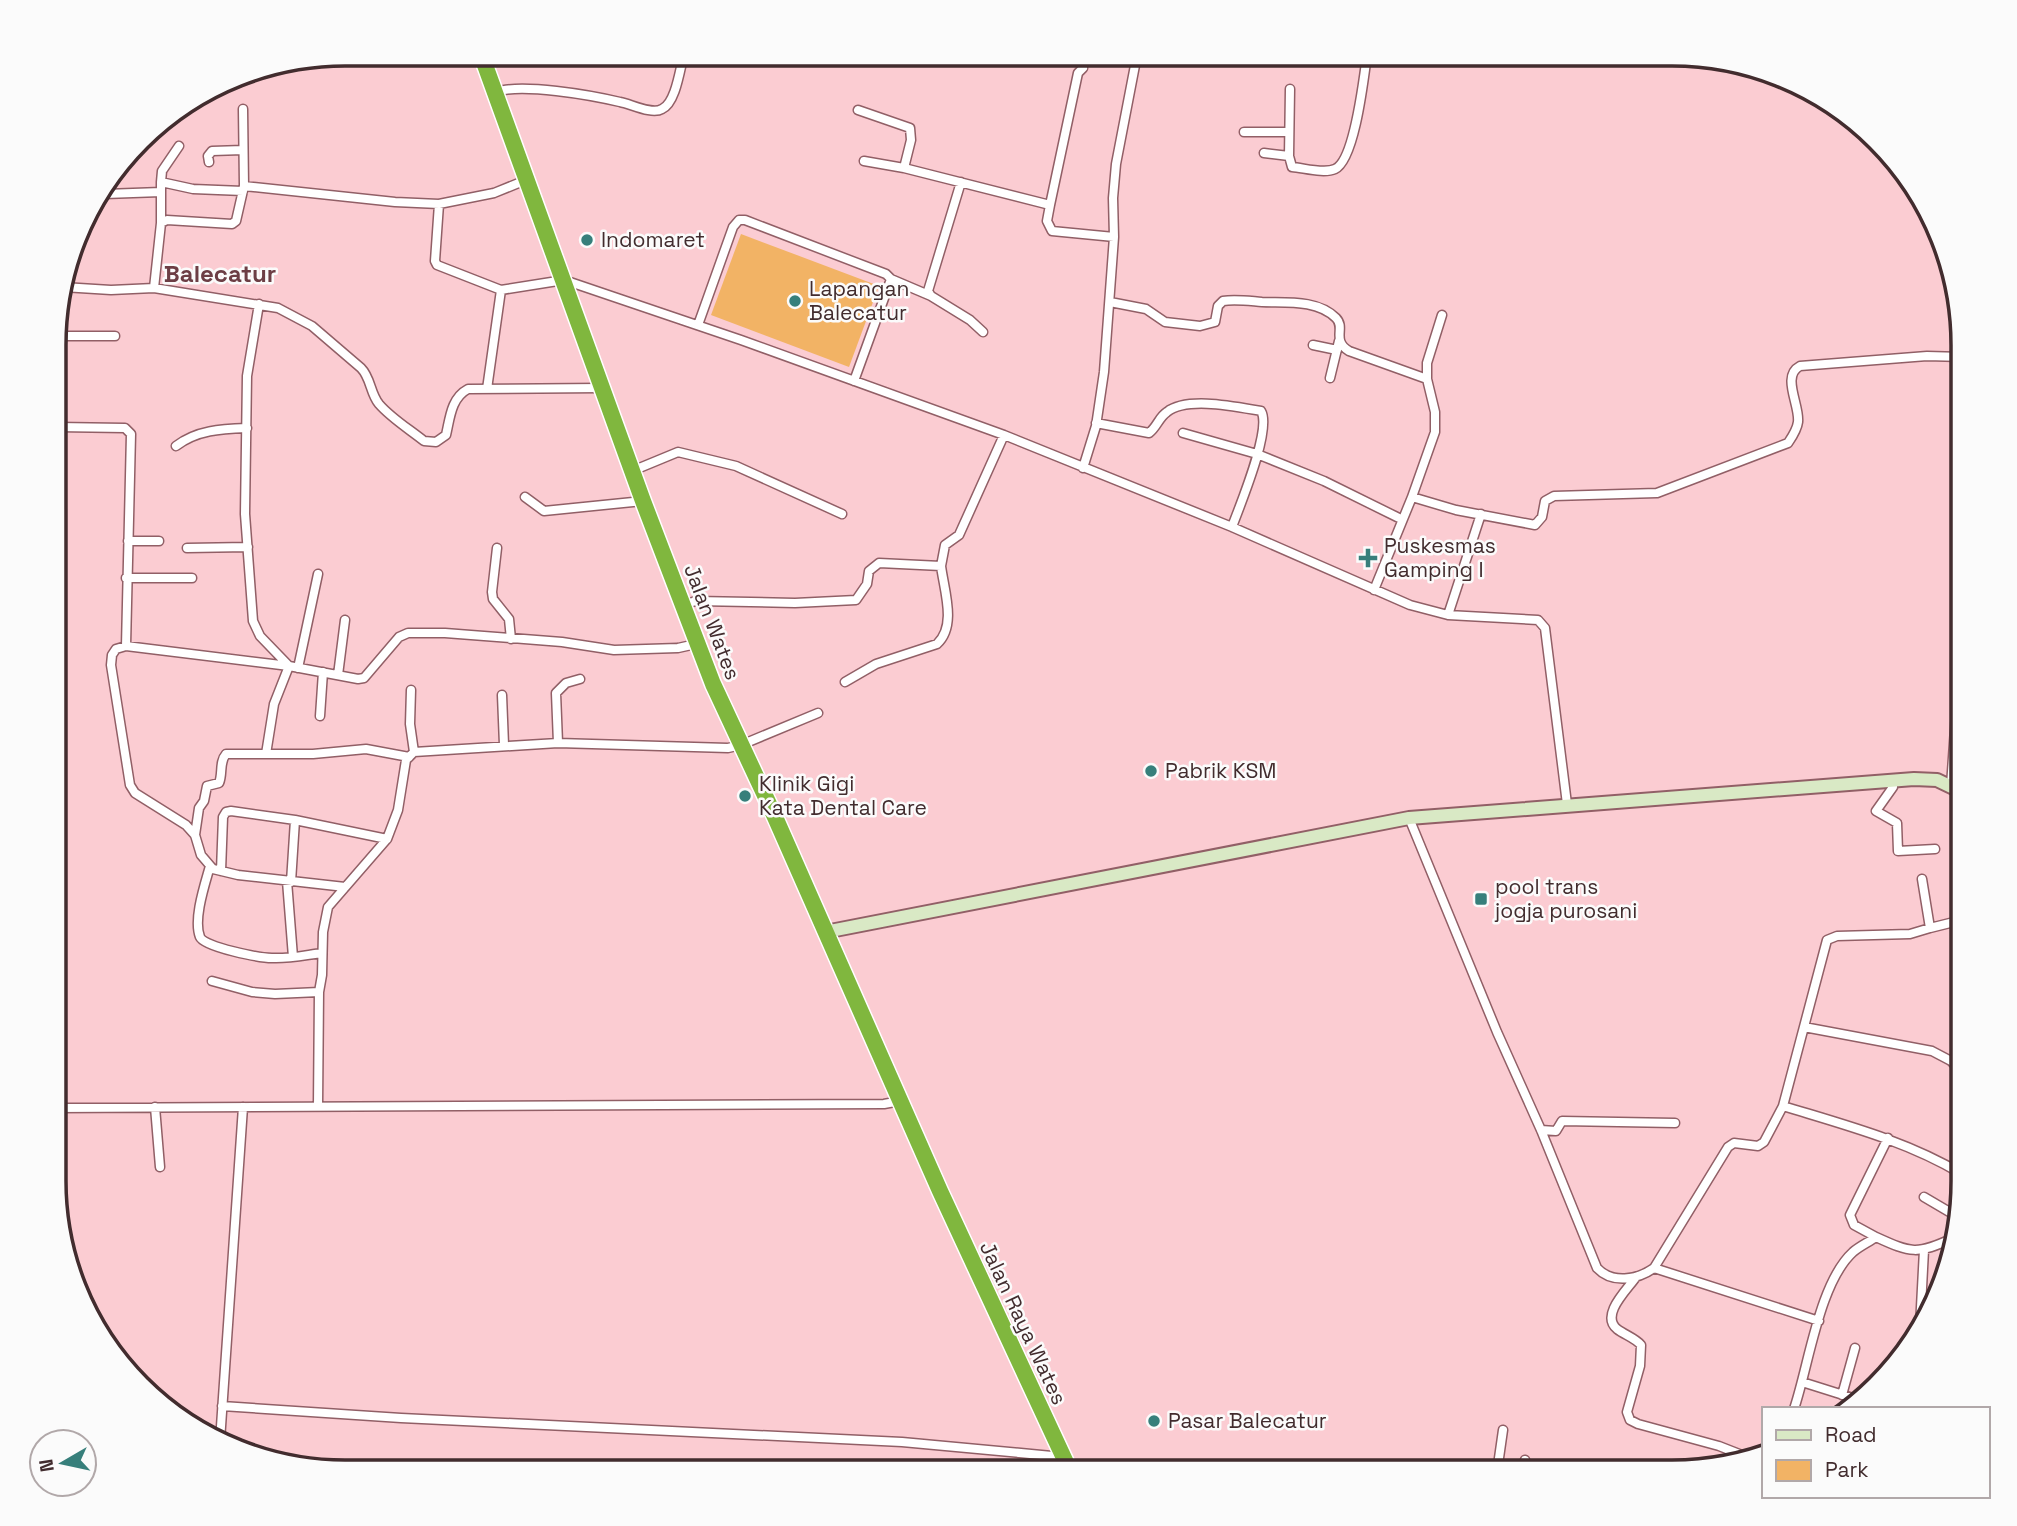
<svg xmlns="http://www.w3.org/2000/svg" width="2017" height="1526" viewBox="0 0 2017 1526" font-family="'Space Grotesk',sans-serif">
<rect width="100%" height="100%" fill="#fbccd2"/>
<!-- green -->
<path fill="#f2b365" d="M741 234 879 286 849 367 711 315Z"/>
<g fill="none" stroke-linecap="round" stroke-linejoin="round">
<defs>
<path id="street" d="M495 92C522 83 590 95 620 102 631 104 652 115 662 109 676 103 680 68 684 54
M858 110 910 128 911 140 904 168
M1244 132H1289
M1264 153 1289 156 1292 167C1304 168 1324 174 1335 169 1355 160 1364 76 1367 55
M1289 156 1290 89
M864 161 904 168 1050 205 1047 221 1052 231 1114 237
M209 162 208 156 212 151 243 150
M161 182 162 171 179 146
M961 182 928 291 931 296 970 320 983 332
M244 186 395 202 439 204 494 193 526 180
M105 194 161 192
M439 204 435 261 437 265 501 290
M1050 205 1078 73 1083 68
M161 223V182L193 189 243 191
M891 279 931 296
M63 287 111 290 154 288 278 308 312 326 361 368C371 378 370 393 379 404 391 418 409 429 424 441L436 442 446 435C450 418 451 398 468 389L602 388
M154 288 161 223 167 220 232 224 236 221 244 186 243 109
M1110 302 1146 309 1165 322 1200 326 1215 322 1218 306 1223 301C1235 299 1249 301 1262 302 1285 303 1317 299 1336 318 1346 328 1331 340 1349 351L1427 379
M259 304 247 376 245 514 253 621 260 636 289 666 358 679 364 678 399 637 408 633H445L562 642 614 650 678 648 696 644
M698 325 733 227 739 220H745L886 274 891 279 854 381
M57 336H115
M1313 345 1337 350
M1330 378 1339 341
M487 389 501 290 564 280 741 340 1004 435 1232 527 1410 605 1448 615 1538 620 1545 628 1567 804
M1096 423 1149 433C1157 427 1159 417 1167 412 1187 396 1237 407 1261 411 1272 429 1240 505 1232 527
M57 427 125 428 131 434 126 646
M1183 433 1257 454 1324 481 1401 519
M176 446C197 430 221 429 247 428
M1083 468 1096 426 1104 372 1114 237 1113 198 1116 164 1137 55
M632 471 678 452 736 466 842 514
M525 497 544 511 643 501
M1412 497 1435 432V412L1427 379V363L1442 315
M128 541H159
M187 548 248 547
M497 548 492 592 493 599 509 619 511 639
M126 578H192
M1374 590 1412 497 1456 510 1535 525 1542 517 1545 501 1554 496 1657 493 1788 443C1792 437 1797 430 1798 422 1800 405 1781 376 1800 366L1927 356 1963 357
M682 605 696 601 795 603 856 600 867 584 869 571 879 563 941 566 945 545 959 535 1004 435
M1448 615 1481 514
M298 668 318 574
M338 675 345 620
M845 682 876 664 937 644C957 626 944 590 941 566
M411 690 410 724 414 752
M502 695 504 745
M320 716 323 672
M558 743 556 693 566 683 580 679
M266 754H313L366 749 409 757
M1893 781V787L1876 811 1897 823 1898 851 1935 849
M1951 786 1963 613
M1409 818 1497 1032 1541 1130 1597 1268C1612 1284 1637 1280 1654 1268L1728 1147 1734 1143 1758 1146 1764 1142 1783 1106 1827 940 1837 936 1910 934 1930 928
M195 835 199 808 204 801 207 786 219 783C223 774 219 762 226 754H266L274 704 289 666 126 646 116 649 112 655 111 665 130 785 135 793 186 825 195 835 201 855 213 869 238 875 345 887
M210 866C205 884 193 919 200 937 204 947 260 958 272 958 288 959 306 955 322 953
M221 871 223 817 226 812 231 811 295 820
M1922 879 1930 928 1962 920
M287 881 293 957
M291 882 295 820 387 839
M212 981 252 992 275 994 319 992
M1804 1027 1932 1051 1951 1061 1962 1072
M318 1106 319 992 322 975 323 932 328 907 387 839 398 810 406 760 414 752 558 743 728 748 741 745 818 713
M1783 1106C1845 1125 1907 1141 1962 1174
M155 1107 160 1167
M55 1108 884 1104 900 1101
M1541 1130 1556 1131 1562 1121 1675 1123
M1924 1197 1958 1217
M1876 1237 1854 1225 1850 1215 1888 1138
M1654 1268 1819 1321
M1636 1277C1627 1290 1600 1315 1617 1329 1625 1335 1635 1338 1641 1345L1640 1366 1627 1412 1630 1420 1638 1424 1719 1446 1742 1455
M1920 1326 1924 1250
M1802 1382 1856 1399
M1842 1395 1855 1348
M222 1406 401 1418 902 1442 1052 1456 1062 1453
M1794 1409C1809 1365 1819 1283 1853 1252 1860 1246 1869 1242 1876 1237 1911 1253 1917 1255 1953 1238
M220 1441 243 1107
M1497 1472 1503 1430
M1523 1472 1525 1460"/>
<path id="secondary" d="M825 932 1409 818 1914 779 1937 780 1962 792"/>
<path id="highway" d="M481 54 643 501 713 684 775 817 940 1191 1070 1471"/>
</defs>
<!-- street casing -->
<use href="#street" stroke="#915f66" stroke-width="11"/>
<!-- secondary casing -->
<use href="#secondary" stroke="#915f66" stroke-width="16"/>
<!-- highway casing -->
<use href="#highway" stroke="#fff" stroke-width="19"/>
<!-- street -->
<use href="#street" stroke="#fff" stroke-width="8"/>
<!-- secondary -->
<use href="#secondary" stroke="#d9e9c5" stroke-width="12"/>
<!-- highway -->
<use href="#highway" stroke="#80b73e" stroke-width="16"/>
</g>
<!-- markers -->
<g fill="#377f7b" stroke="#fbfbfb" stroke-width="2.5">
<circle cx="587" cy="240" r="7"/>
<circle cx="795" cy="301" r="7"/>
<path d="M1364.5 547.5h7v7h7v7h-7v7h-7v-7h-7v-7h7z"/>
<circle cx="1151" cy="771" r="7"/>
<circle cx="745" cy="796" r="7"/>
<rect x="1474" y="892" width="14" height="14" rx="3.5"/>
<circle cx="1154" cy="1421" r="7"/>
</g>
<g text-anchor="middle" stroke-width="5" stroke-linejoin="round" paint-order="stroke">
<!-- poi labels -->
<g font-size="21" fill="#422c2e" stroke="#fbfbfb" text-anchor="start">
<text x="601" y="247">Indomaret</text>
<text x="809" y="296">Lapangan<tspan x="809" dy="24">Balecatur</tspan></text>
<text x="1384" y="553">Puskesmas<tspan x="1384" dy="24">Gamping I</tspan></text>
<text x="1165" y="778">Pabrik KSM</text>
<text x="759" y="791">Klinik Gigi<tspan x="759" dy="24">Kata Dental Care</tspan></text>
<text x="1495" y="894">pool trans<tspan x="1495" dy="24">jogja purosani</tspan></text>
<text x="1168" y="1428">Pasar Balecatur</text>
</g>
<!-- street labels -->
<g font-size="21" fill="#422c2e" stroke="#fbfbfb">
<text transform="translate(712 622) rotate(69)" y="7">Jalan Wates</text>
<text transform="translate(1023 1323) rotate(65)" y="7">Jalan Raya Wates</text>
</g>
<!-- quarter labels -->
<g font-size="24" font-weight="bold" fill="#6d3e45" stroke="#fbfbfb">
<text x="220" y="282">Balecatur</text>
</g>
</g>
<!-- crop -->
<path d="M0 0H2017V1526H0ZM345 66H1672A279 279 0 0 1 1951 345V1181A279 279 0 0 1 1672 1460H345A279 279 0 0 1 66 1181V345A279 279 0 0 1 345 66Z" fill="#fbfbfb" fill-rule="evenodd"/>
<path fill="none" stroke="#422c2e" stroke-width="3.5" d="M345 66H1672A279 279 0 0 1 1951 345V1181A279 279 0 0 1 1672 1460H345A279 279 0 0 1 66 1181V345A279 279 0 0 1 345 66Z"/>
<!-- legend -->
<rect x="1762" y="1407" width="228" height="91" fill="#fbfbfb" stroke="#b1a8a9" stroke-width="2"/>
<rect x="1776" y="1430" width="35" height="10" fill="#d9e9c5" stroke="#b1a8a9" stroke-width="2"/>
<text x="1825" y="1442" font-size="21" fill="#422c2e">Road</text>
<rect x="1776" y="1460" width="35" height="21" fill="#f2b365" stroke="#b1a8a9" stroke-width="2"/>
<text x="1825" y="1477" font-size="21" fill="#422c2e">Park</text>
<!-- north arrow -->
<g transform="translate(63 1463) rotate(261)"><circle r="33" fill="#fbfbfb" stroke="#b1a8a9" stroke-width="2"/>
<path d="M0-5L12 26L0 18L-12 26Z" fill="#377f7b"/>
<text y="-10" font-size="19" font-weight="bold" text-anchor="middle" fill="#422c2e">N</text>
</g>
</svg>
